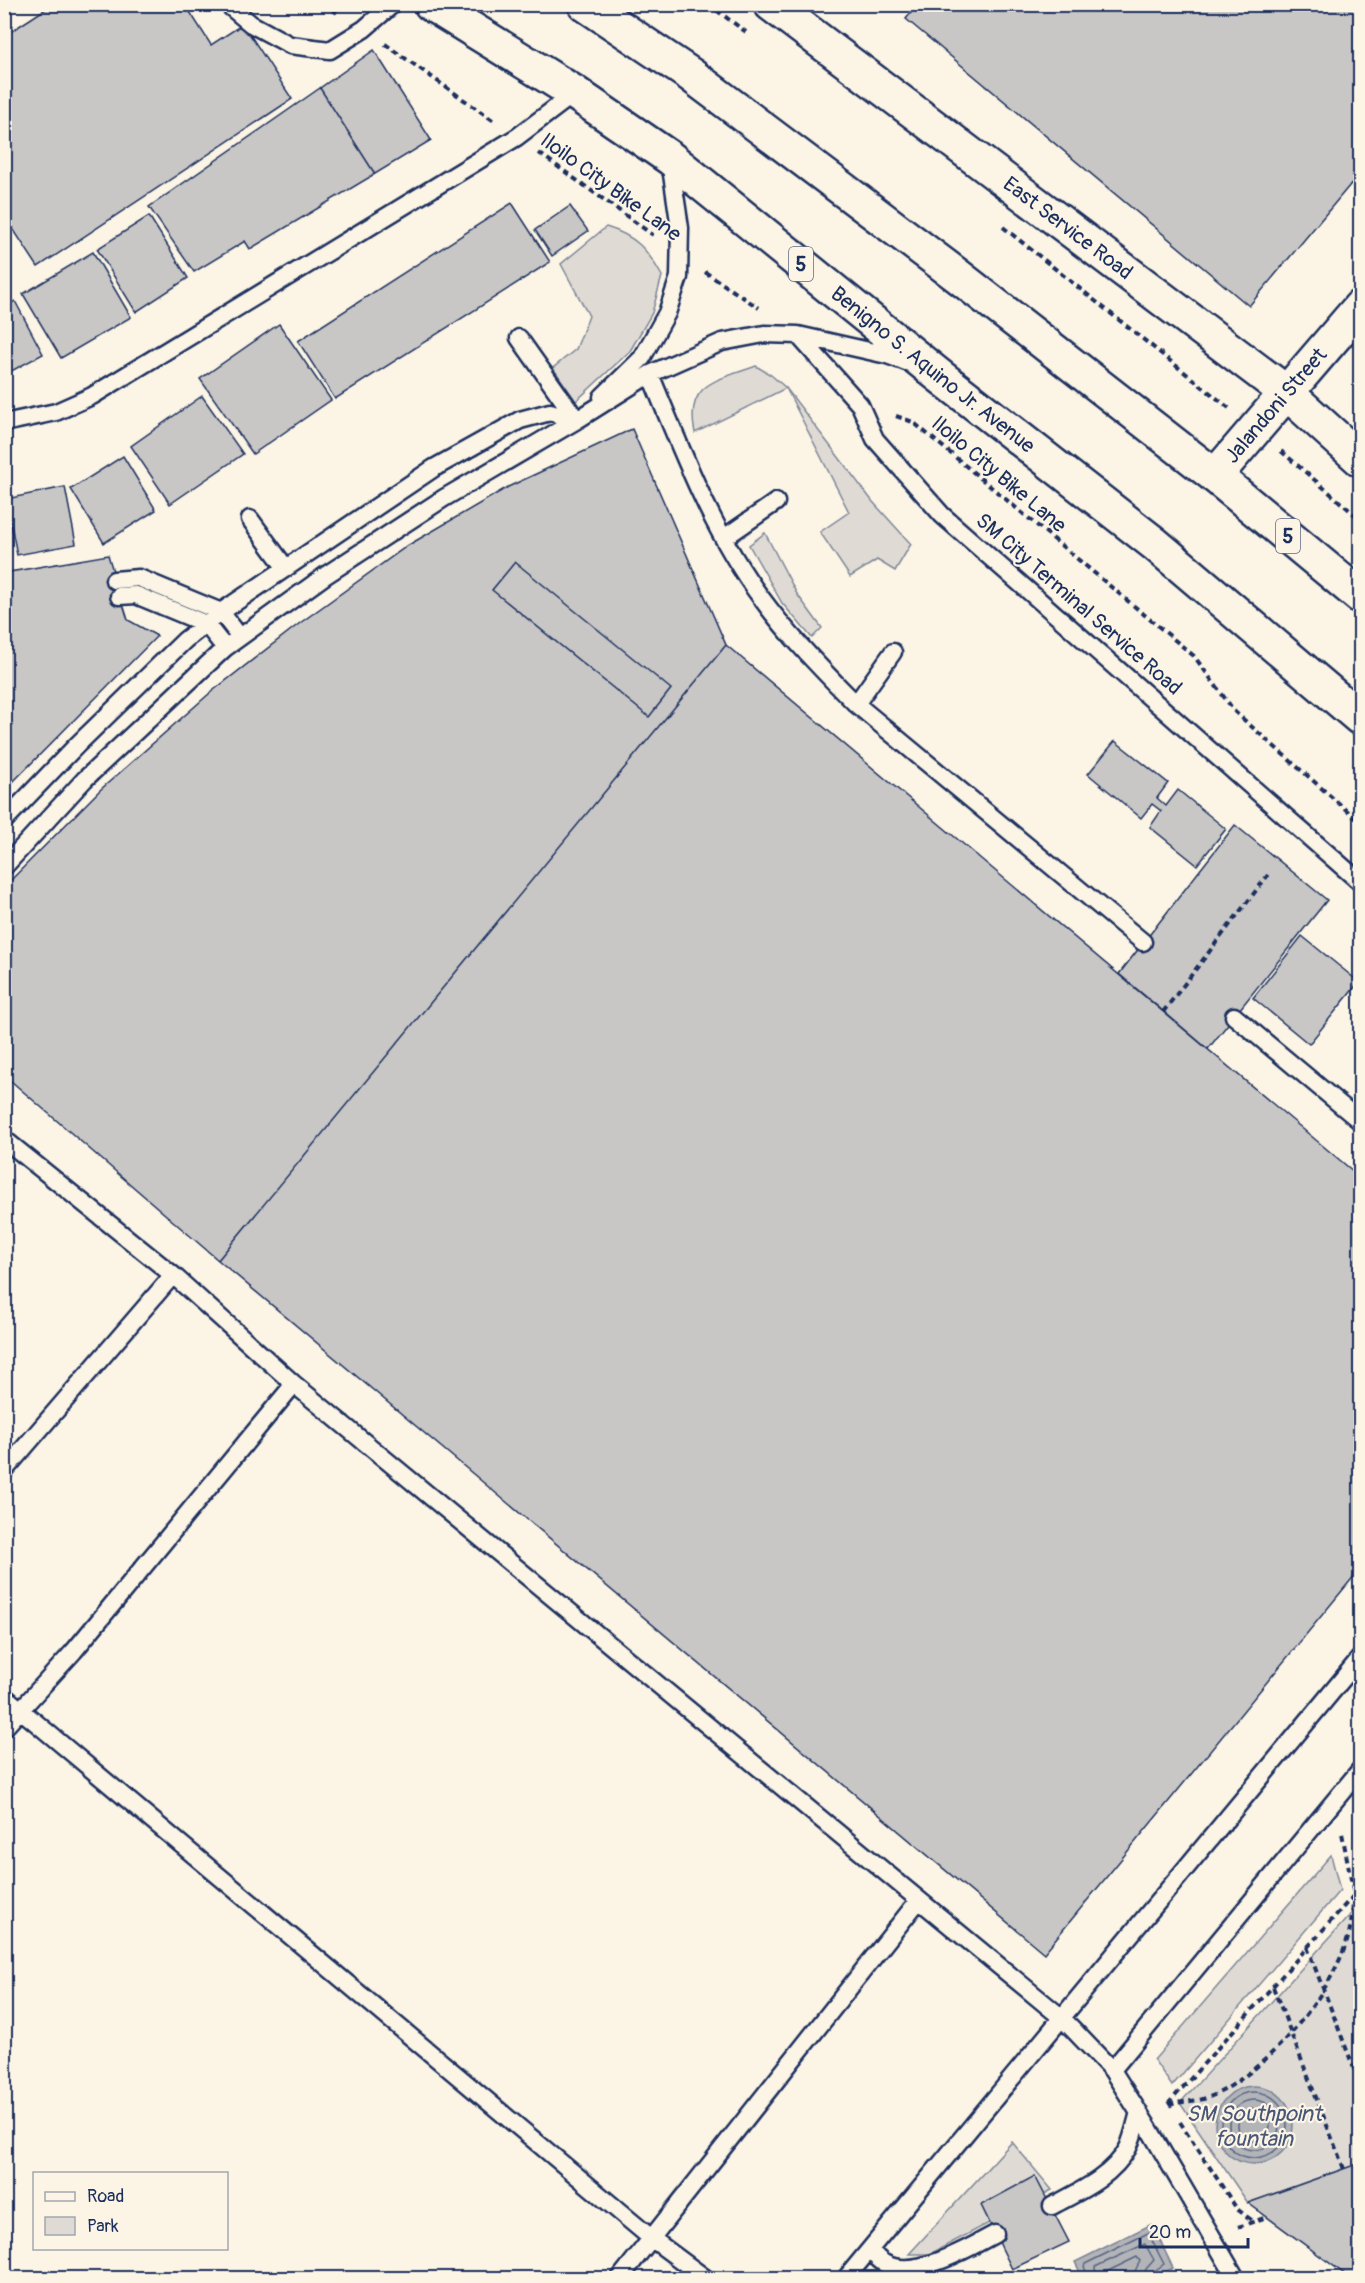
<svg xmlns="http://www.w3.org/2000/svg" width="1365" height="2283" viewBox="0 0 1365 2283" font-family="Pangolin,sans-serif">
<rect width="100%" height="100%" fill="#fcf5e5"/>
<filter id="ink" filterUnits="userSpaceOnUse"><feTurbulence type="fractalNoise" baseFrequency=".0167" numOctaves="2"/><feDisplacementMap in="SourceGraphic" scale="12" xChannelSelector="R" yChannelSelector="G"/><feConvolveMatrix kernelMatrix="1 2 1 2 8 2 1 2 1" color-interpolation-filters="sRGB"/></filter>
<g filter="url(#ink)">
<!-- green -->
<path fill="#dfdbd4" stroke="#7d8599" stroke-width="1.5" d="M606 227C636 236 647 249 662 276L652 313 630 351 576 401 553 368 576 349 589 316 561 264Z
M756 366 771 375 786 388 873 502 911 544 895 571 877 560 850 577 820 532 849 512 786 388 695 433C684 382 719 380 756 366Z
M765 533 797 594 822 628 812 638 782 603 749 545Z
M1331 1855 1340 1890 1172 2086 1154 2060Z
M1360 1904V2163L1248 2203 1180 2103Z
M1012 2142 1052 2190 930 2254H909Z"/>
<!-- water -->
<path fill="#b2b4b8" stroke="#767f94" stroke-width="1.5" d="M1215 2125a39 39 0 1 1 78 0a39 39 0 1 1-78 0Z
M1152 2224 1173 2268 1152 2278H1083L1075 2262Z"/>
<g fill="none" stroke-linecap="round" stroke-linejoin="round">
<!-- shore -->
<path stroke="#576482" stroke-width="1.5" d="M1221 2125a33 33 0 1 1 66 0a33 33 0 1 1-66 0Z
M1229 2125a25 25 0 1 1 50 0a25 25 0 1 1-50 0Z
M1238 2125a16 16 0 1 1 32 0a16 16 0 1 1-32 0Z
M1088 2278 1084 2266 1085 2264 1148 2233 1164 2264 1153 2272 1151 2278
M1096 2278 1095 2267 1145 2244 1154 2260 1146 2269 1143 2278
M1105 2278 1106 2272 1137 2257 1140 2261 1135 2271 1134 2278"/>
</g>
<!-- building -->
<path fill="#c8c7c6" stroke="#1b2f5e" stroke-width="1.5" d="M53 4H185L211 45 243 24 292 99 38 267 4 215V36Z
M918 4H1360V173L1249 306 906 19Z
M374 50 431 140 375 174 320 88Z
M320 88 375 174 250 249 245 241 194 272 149 207Z
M512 203 550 262 335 399 298 341Z
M570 206 588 231 552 256 535 230Z
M149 216 188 278 136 312 97 249Z
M93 252 131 317 61 358 23 294Z
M15 301 43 354 4 375V307Z
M279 324 331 400 253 454 200 379Z
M202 396 243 454 170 504 131 446Z
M632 429 726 645 218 1260 4 1075V887L100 790 210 693 300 623 407 546 508 487Z
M123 456 156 510 104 543 71 489Z
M65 487 76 544 17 555 6 499Z
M108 555 128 620 157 636 4 791V573Z
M515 562 671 689 649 717 492 590Z
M726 645 1360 1177V1569L1044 1953 218 1260Z
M1115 741 1168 783 1157 798 1166 806 1178 790 1226 829 1197 865 1150 827 1161 811 1152 804 1141 818 1088 774Z
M1235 825 1327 900 1208 1049 1119 974Z
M1302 936 1359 982 1309 1044 1253 998Z
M1360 2163V2278H1350L1248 2203Z
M1035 2176 1069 2242 1012 2269 981 2205Z"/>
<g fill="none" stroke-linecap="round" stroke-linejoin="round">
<defs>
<path id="lane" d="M227 4 251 24 290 45 330 50 364 29 393 4
M798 335 860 405 875 439 942 515 1360 882
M519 338 577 420
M650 374C682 451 712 532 762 599 789 636 823 671 856 704L1143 942
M602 397 642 358 667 313 679 277 680 228 670 161
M4 423 56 412 92 396 517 137 575 93
M250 519 285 567
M724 538 776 502
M114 580 139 578 221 612 434 468 520 420 550 412 577 420
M119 596 136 595 206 624 225 648
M856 704 893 652
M4 821 77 745 185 640 221 612 240 637
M4 867 85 779 225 648 326 575 444 498 577 420 650 374 722 342 764 334 798 335 887 355 906 362
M1234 1016 1360 1121
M4 1139 173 1275 294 1384 1062 2018 1112 2070 1148 2127 1236 2278
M4 1471 173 1275
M4 1696 651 2238 705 2278
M4 1728 74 1651 294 1384
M1112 2070 1360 1770
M1052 2206C1080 2191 1112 2177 1128 2148 1133 2137 1136 2123 1139 2112
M870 2250C874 2254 879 2261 884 2263 913 2281 969 2248 995 2234
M620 2278 918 1901
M846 2278 1360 1658"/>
<g id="secondary">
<path id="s1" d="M771 4 1287 393 1360 459"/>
<path id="s2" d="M1215 476 1360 307"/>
</g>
<g id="highway">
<path id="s3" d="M431 4 575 93 670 158 937 374 1155 544 1360 718"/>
<path d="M585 4 691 75 958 276 1215 476 1360 596"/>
</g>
</defs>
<!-- lane casing -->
<use href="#lane" stroke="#1b2f5e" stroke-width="21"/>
<!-- secondary casing -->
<use href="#secondary" stroke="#1b2f5e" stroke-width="38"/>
<!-- highway casing -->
<use href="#highway" stroke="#1b2f5e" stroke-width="38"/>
<!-- path -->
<path stroke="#1b2f5e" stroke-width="4" stroke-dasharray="6 4.5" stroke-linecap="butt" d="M323 4 339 14
M708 4 746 32
M385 44 494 121
M539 153 653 235
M1003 227 1229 408
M705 272 759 308
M896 416 913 422 1194 656 1235 712 1360 822
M1281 451 1360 519
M1355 934 1360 939
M1163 1012 1268 875
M1355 1896 1360 1911
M1307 1947 1360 2084
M1273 1987 1344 2169
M1168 2104 1354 1895 1342 1833
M1169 2106C1175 2101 1193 2102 1203 2099 1210 2097 1217 2094 1224 2090 1274 2061 1329 1996 1347 1941 1352 1926 1352 1910 1354 1895
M1180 2122 1237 2209 1254 2222
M1238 2227 1267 2217"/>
<!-- lane -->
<use href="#lane" stroke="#fcf5e5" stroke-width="16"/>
<!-- secondary -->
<use href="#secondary" stroke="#fcf5e5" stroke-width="33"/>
<!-- highway -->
<use href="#highway" stroke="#fcf5e5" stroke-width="33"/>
</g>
</g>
<g text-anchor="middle" stroke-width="4.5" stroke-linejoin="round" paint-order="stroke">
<!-- shield labels -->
<g fill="#fcf5e5" stroke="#5e6a86" stroke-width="1.5">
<rect x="789" y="247" width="24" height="34" rx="4.5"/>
<rect x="1276" y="519" width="24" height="34" rx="4.5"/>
</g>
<g font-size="20" font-weight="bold" fill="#1b2f5e">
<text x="801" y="271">5</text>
<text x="1288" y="543">5</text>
</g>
<!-- street labels -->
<g font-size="21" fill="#1b2f5e" stroke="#fcf5e5">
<text transform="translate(611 187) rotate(36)" y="7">Iloilo City Bike Lane</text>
<text dy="7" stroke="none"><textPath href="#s1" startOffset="372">East Service Road</textPath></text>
<text dy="7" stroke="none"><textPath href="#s3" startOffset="622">Benigno S. Aquino Jr. Avenue</textPath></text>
<text dy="7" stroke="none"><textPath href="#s2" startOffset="93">Jalandoni Street</textPath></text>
<text transform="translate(999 474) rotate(40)" y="7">Iloilo City Bike Lane</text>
<text transform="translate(1079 604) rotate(41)" y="7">SM City Terminal Service Road</text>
</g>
<!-- water labels -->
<g font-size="22" font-style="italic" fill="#485779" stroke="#fcf5e5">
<text x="1254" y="2121">SM Southpoint<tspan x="1254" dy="25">fountain</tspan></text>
</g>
</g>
<!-- margin -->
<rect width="1365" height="2283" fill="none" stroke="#fcf5e5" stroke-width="24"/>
<rect x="12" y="12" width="1341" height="2259" fill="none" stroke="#1b2f5e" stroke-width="2" filter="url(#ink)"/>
<!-- legend -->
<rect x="33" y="2172" width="195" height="78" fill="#fcf5e5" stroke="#a2a6af" stroke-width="1.5"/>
<rect x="45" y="2192" width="30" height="9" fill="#fcf5e5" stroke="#a2a6af" stroke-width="1.5"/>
<text x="87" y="2202" font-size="18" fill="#1b2f5e">Road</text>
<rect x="45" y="2217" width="30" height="18" fill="#dfdbd4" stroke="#a2a6af" stroke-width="1.5"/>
<text x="87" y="2232" font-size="18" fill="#1b2f5e">Park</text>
<!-- scale -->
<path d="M1140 2238v9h108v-9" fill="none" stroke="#1b2f5e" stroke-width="3"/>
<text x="1149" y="2238" font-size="18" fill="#1b2f5e" stroke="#fcf5e5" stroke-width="4.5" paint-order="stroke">20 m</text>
</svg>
